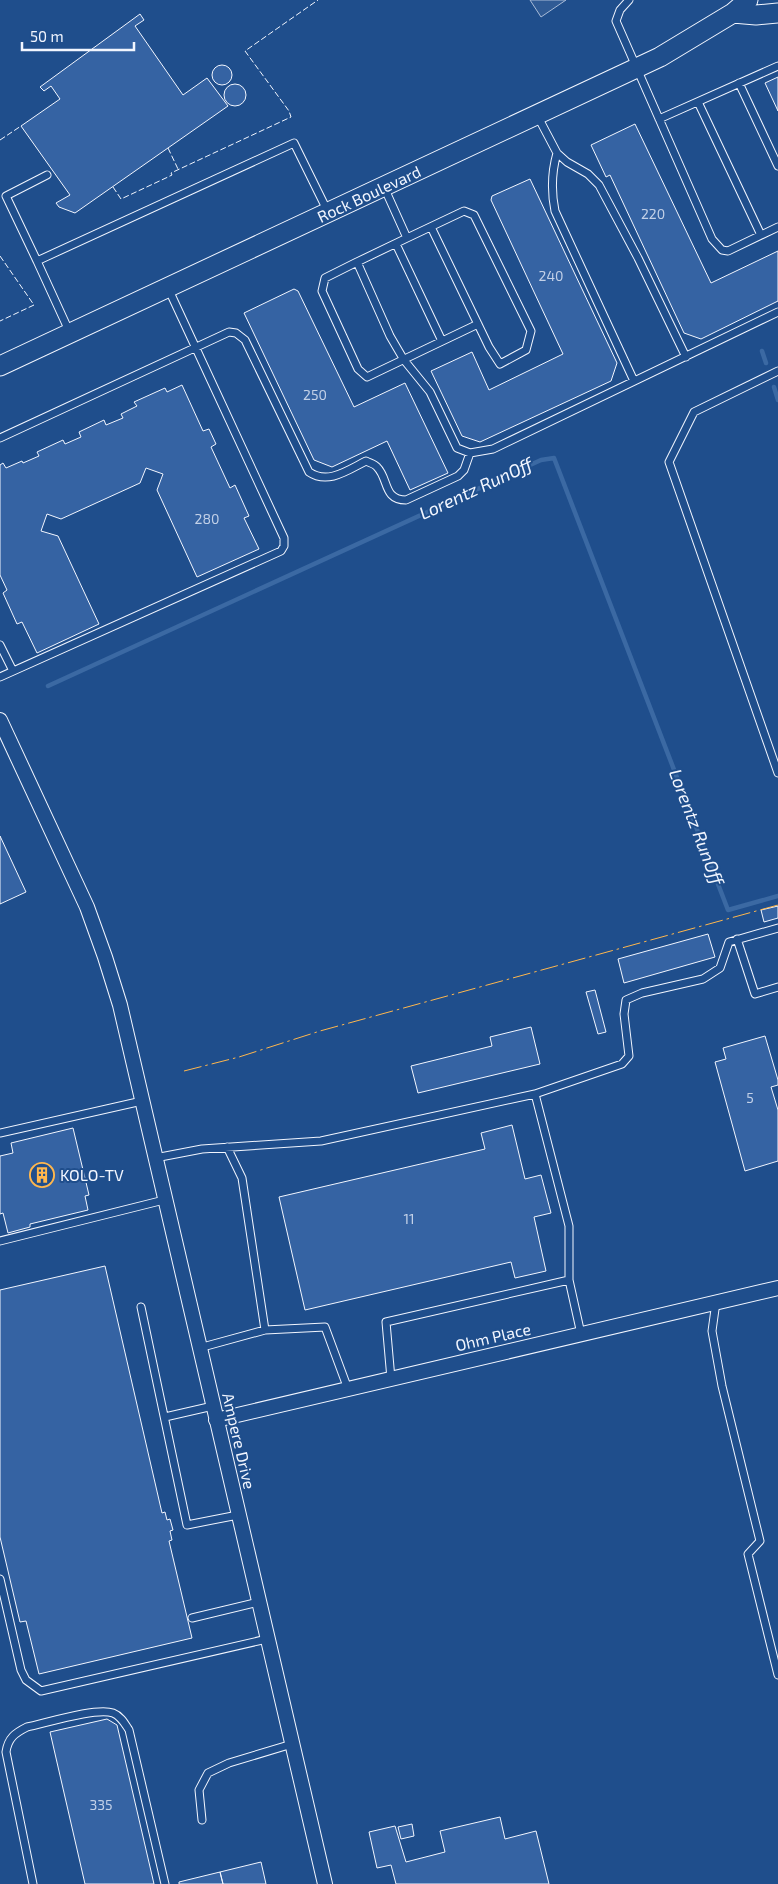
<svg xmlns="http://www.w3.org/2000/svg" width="778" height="1884" viewBox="0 0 778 1884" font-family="'Exo 2',sans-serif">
<rect width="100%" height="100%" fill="#1f4e8c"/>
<!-- parking -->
<path fill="#305b95" stroke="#a8bbd7" d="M530 0H566L541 17Z"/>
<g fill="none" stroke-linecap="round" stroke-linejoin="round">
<!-- stream -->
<path stroke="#3b69a3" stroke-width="4.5" d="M762 351 766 363
M774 387 778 400
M48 686 541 460 554 458 728 910 778 896"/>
</g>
<!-- building -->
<path fill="#3563a3" stroke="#f2f6ff" d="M140 14 144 20 135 26 183 95 207 78 228 106 75 213 59 207 56 203 70 195 21 126 60 99 51 86 44 91 40 87Z
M212 75a10 10 0 1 1 20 0a10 10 0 1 1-20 0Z
M778 77V111L765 83Z
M224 95a11 11 0 1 1 22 0a11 11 0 1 1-22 0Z
M635 124 711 283 778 251V301L701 339 684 333 610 175 606 177 591 145Z
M530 179 617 363 611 381 480 442 462 436 431 371 472 352 489 390 563 354 491 200 492 196Z
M294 289 298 291 354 407 405 383 448 473 410 490 387 441 332 467 314 460 244 313Z
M182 385 203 431 209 429 216 444 211 447 230 488 235 485 249 516 244 518 259 549 197 577 157 490 163 474 146 468 140 483 61 519 47 514 41 531 58 536 99 624 37 653 22 622 17 624 3 593 7 590 0 575V465L3 463 6 468 22 461 23 463 39 456 37 452 63 440 65 444 81 437 79 432 104 420 106 425 123 418 121 414 137 406 134 402 165 388 167 392Z
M0 836 26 892 0 904Z
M778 906V918L764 922 761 910Z
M708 934 715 957 624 983 618 959Z
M595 990 606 1032 598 1034 586 992Z
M531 1027 540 1064 418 1093 411 1066 492 1046 490 1037Z
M765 1036 778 1080V1085L771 1087 778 1110V1161L745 1171 715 1062 726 1059 723 1048Z
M512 1125 525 1179 541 1175 551 1213 534 1217 546 1271 515 1278 511 1262 305 1310 279 1197 485 1149 481 1133Z
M73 1128 89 1195 85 1196 88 1210 30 1224V1227L8 1233 3 1213 0 1214V1156L13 1153 11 1143Z
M105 1266 162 1513 165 1512 167 1520 170 1519 173 1530 170 1531 172 1540 169 1541 192 1638 39 1674 26 1621 20 1622 0 1537V1290Z
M107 1719 117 1725 154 1884H85L50 1732Z
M500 1817 505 1839 536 1831 549 1884H396L391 1865 377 1868 369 1832 395 1826 406 1862 445 1852 440 1831Z
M412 1824 414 1836 401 1839 398 1827Z
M261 1862 266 1884H223L220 1872Z
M220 1872 223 1884H179V1882Z"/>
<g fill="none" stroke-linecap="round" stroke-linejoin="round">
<defs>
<path id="service" d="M629 0 620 10 616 21 712 239 722 250 728 251 778 227
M739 83 778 166
M698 102 761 235
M537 115 557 153 567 162 588 174 599 185 638 258 686 357
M659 119 778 66
M557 153C551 174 551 191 555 211L634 381
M384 187 407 238 357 262 390 336 404 360 430 392 457 448 470 453 493 449 778 312
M407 238 464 211 474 215 531 331 526 350 500 364 489 347 431 227
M396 244 442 341
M37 261 6 196 47 175
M357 262 325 278 322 291 358 369 367 377 478 324
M70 333 37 261 294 143 328 212
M778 371 694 412 669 462 778 773
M0 438 229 332 236 333 245 340 309 472C328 485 348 470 366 461 370 463 375 464 377 467 389 479 383 500 406 500L458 476 464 470 470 453
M0 645 13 671
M0 677 281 551 284 546V538L168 288
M737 939 755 994 778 987
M535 1094 622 1064 629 1056 624 1014 626 1000 642 993 703 979 720 968 729 942 778 928
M0 1133 142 1101
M227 1147 242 1178 265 1330
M155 1158 202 1149 321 1141 535 1094 569 1226V1280
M0 1241 164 1200
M716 1302 712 1331 722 1386 760 1541 748 1554 778 1675
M141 1307 187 1525 238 1515
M199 1348 265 1330 325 1327 348 1389
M391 1379 386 1322 569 1280 581 1334
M165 1417 213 1406
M0 1579 21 1670 26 1680 41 1691 267 1639
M192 1618 259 1602
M202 1820 199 1790 208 1773 229 1763 292 1744
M33 1884 6 1752C8 1738 15 1733 27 1727 46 1723 97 1707 113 1713 121 1716 125 1724 129 1730L165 1884"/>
<path id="minor" d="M0 720 87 907 105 957 120 1005 325 1884
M216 1420 778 1288"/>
<path id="secondary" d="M733 13 756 15 778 13
M0 366 660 57 733 13 748 0"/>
</defs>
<!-- service casing -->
<use href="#service" stroke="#f2f6ff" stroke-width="9"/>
<!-- minor casing -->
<use href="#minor" stroke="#f2f6ff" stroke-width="16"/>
<!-- secondary casing -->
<use href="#secondary" stroke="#f2f6ff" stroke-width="21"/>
<!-- service -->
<use href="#service" stroke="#1f4e8c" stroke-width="7"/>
<!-- minor -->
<use href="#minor" stroke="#1f4e8c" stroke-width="14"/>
<!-- secondary -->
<use href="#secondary" stroke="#1f4e8c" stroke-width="19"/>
<!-- fence -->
<path stroke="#f2f6ff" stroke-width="1" stroke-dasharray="6 2.5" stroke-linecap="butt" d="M0 140 21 126
M168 148 178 169
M113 187 121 199 168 177 172 175 171 173 291 117 289 111 245 51 318 0
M0 256 34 305 0 321"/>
<!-- power -->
<path stroke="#ffb74d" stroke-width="1" stroke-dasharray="18 4 2.5 4" stroke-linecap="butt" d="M184 1071 239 1057 320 1031 778 905"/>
</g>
<!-- icons -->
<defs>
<symbol id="building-ring" viewBox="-11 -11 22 22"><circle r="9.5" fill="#1f4e8c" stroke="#ffb74d" stroke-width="1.5"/><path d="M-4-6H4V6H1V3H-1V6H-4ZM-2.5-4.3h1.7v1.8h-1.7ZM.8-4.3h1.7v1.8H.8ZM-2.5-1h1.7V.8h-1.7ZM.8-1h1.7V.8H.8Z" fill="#ffb74d"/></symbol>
</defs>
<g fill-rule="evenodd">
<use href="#building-ring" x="28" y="1161" width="28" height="28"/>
</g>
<g text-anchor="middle" stroke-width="4" stroke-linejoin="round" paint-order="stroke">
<!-- number labels -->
<g font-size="14" fill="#c3d1e8">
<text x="653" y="219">220</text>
<text x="551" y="281">240</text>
<text x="315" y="400">250</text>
<text x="207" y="524">280</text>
<text x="750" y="1103">5</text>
<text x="409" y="1224">11</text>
<text x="101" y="1810">335</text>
</g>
<!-- street labels -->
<g font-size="16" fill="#f2f6ff" stroke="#1f4e8c">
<text transform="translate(369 194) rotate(-25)" y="6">Rock Boulevard</text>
<text transform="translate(493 1337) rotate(-13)" y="6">Ohm Place</text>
<text transform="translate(239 1441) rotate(77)" y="6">Ampere Drive</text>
</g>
<!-- poi labels -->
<g font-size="16" fill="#f2f6ff" stroke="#1f4e8c" text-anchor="start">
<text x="60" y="1181">KOLO-TV</text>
</g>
<!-- water labels -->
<g font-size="18" font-style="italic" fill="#f2f6ff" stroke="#1f4e8c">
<text transform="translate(476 489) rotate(-25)" y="6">Lorentz RunOff</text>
<text transform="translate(696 827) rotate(69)" y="6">Lorentz RunOff</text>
</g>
</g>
<!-- scale -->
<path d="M22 42v8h112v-8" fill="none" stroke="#f2f6ff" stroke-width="2.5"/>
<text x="30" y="42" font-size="15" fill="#f2f6ff" stroke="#1f4e8c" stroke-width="4" paint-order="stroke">50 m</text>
</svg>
